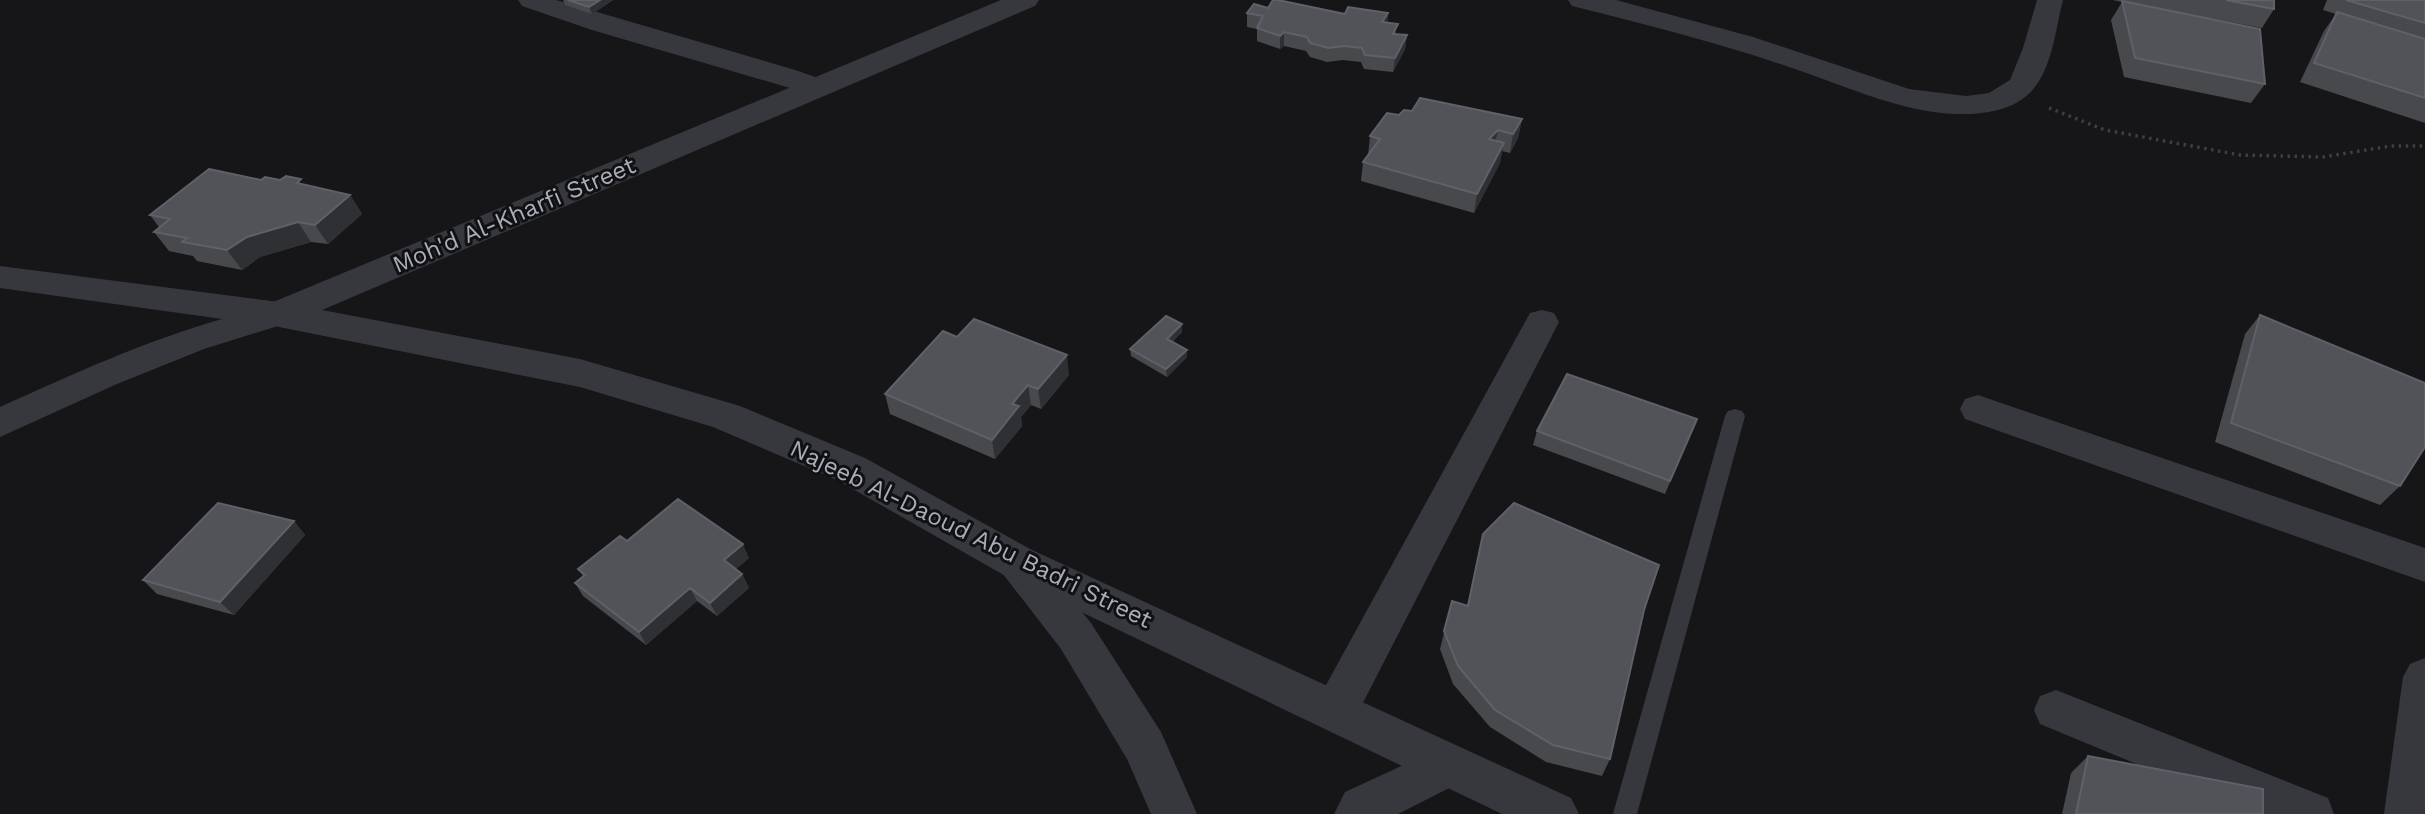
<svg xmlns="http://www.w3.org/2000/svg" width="2425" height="814" viewBox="0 0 2425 814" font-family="'Work Sans',sans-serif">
<rect width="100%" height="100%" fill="#161618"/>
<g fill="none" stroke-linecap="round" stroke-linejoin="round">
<!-- path -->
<path stroke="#3d3f44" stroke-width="3.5" stroke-dasharray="2.5 4.5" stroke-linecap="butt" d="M2049 108 2105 130 2240 155 2323 157 2391 146H2425"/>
<!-- service -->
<path fill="#37383d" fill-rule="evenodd" d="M1735 409 1742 411 1745 416 1637 814H1613L1725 416 1728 411Z"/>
<!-- minor -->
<path fill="#37383d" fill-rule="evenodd" d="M518 0H556L792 69 827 81 831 87 827 93 817 96 807 93 592 30 522 6Z
M1568 0H1616L1753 37 1909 89 1966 96 1989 93 2010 80 2023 48 2037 0H2063C2055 31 2052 76 2025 97 2002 116 1960 116 1933 112 1882 104 1835 82 1786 66 1716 42 1644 24 1572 6Z
M0 266 279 302 291 306 296 314 291 322 204 349 117 384 0 437V407C73 374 145 341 222 319L0 288Z
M1542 310 1554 313 1559 322 1352 724 1336 730 1320 724 1314 710 1320 696 1525 322 1530 313Z
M1978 395 2425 548V582L1965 419 1960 409 1965 399Z
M1017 545 1031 550 1091 623 1161 732 1197 814H1151L1127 759 1061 649 1003 574 997 562 1003 550Z
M2425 658V814H2384L2403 677 2410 664Z
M2056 690 2328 798 2334 814H2257L2040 724 2034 710 2040 696Z
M1449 744 1465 750 1472 765 1465 780 1398 814H1334L1345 792Z"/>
<!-- tertiary -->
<path fill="#37383d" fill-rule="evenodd" d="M1001 0H1039L1035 6 322 310 580 359 740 406 865 458 1032 550 1571 798 1579 814H1502L1002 574 837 480 713 427 580 387 279 327 266 323 261 314 266 305Z"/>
</g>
<!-- wall -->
<path fill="#47494d" d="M563 0H613L592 14 565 5Z
M2113 0H2274V9L2262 28 2144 6 2265 84 2251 103 2124 77 2111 20 2122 2Z
M2327 0H2425V123L2300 82 2324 31 2336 14 2323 10Z
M1268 8 1345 14 1388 13 1387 23 1397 34 1407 35 1405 49 1393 72 1364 69 1361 62 1343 60 1327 62 1310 57 1306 51 1284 46 1280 49 1257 41V29L1247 27V13Z
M1412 111 1522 119 1518 138 1510 153 1502 151 1500 163 1474 213 1361 181 1363 162 1368 156 1370 136 1399 115Z
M261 180 305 185 350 195 362 214 328 244 311 242 260 257 242 270 197 261 193 256 169 251 154 232 159 227 150 215Z
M2260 315 2400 486 2380 505 2215 442 2245 334Z
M1182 324V332L1172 342 1187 350V357L1167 377 1131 356 1130 349Z
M1069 375 1041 409 1031 405 1021 417 1022 426 995 459 890 414 885 394Z
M1697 419 1665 494 1533 445 1537 431Z
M294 521 305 535 234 615 157 594 143 580Z
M1483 534 1644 610 1610 759 1602 776 1546 762 1490 727 1453 684 1440 649 1452 601 1467 606Z
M627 541 749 558 736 569 742 574 749 588 717 616 697 601 646 645 583 596 575 583 583 576 578 569Z
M2088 756 2263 814H2062L2071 773Z"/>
<!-- shaded-wall -->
<path fill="#2f3033" d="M600 0H613L592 14 589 7Z
M1388 13 1387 27 1382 22Z
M1284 32V46L1280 49V36Z
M1407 35 1405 49 1393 72 1395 58Z
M1522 119 1518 138 1510 153 1513 134Z
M1498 130 1494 149 1489 139Z
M1504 143 1500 163 1474 213 1477 194Z
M350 195 362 214 328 244 315 225Z
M298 222 311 242 260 257 242 270 227 250 247 237Z
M1182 324V332L1167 346V339Z
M1187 350V357L1167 377 1166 369Z
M1067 355 1069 375 1041 409 1038 389Z
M1028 385 1031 405 1021 417 1022 426 995 459 992 440 1012 404Z
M294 521 305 535 234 615 220 602Z
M743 544 749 558 730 574 724 560Z
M742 574 749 588 717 616 710 603Z
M690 588 697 601 646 645 639 632Z"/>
<!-- building -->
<path fill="#525359" stroke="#5f6168" stroke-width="2" d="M568 0H600L589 7Z
M1273 0H1278L1345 14 1348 7 1388 13 1382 22 1398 24 1393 34 1407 35 1395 58 1365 55 1362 48 1344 46 1328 48 1310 43 1307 37 1284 32 1280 36 1257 28 1263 16 1247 13 1254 4 1268 8Z
M2226 0H2274V9Z
M2346 0H2425V23Z
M2122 1 2260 29 2265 84 2135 58Z
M2337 12 2425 39V98L2314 63Z
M1420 98 1522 119 1513 134 1498 130 1489 139 1504 143 1477 194 1363 162 1380 139 1370 136 1387 113 1399 115 1404 110 1412 111Z
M209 169 261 180 265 177 280 180 286 176 301 179 297 183 350 195 315 225 298 222 247 237 227 250 182 242 187 238 154 232 170 219 150 215Z
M2260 315 2425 383V447L2400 486 2231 423Z
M1166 316 1182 324 1167 339 1187 350 1166 369 1130 349Z
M974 319 1067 355 1038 389 1028 385 1012 404 1019 406 992 440 885 394 943 331 957 337Z
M1567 374 1697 419 1670 481 1537 431Z
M678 499 743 544 724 560 742 574 710 603 690 588 639 632 575 583 585 575 578 569 620 536 627 541Z
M218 503 294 521 220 602 143 580Z
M1514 503 1659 565 1644 610 1610 759 1553 745 1495 710 1458 666 1444 631 1452 601 1468 606 1483 534Z
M2088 756 2263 789V814H2076Z"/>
<g text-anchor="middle" stroke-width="6" stroke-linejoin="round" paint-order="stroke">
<!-- street labels -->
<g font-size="24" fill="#a8adb8" stroke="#111113">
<text transform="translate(514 215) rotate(-23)" y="8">Moh'd Al-Kharfi Street</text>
<text transform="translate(971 534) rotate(26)" y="8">Najeeb Al-Daoud Abu Badri Street</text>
</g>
</g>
</svg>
